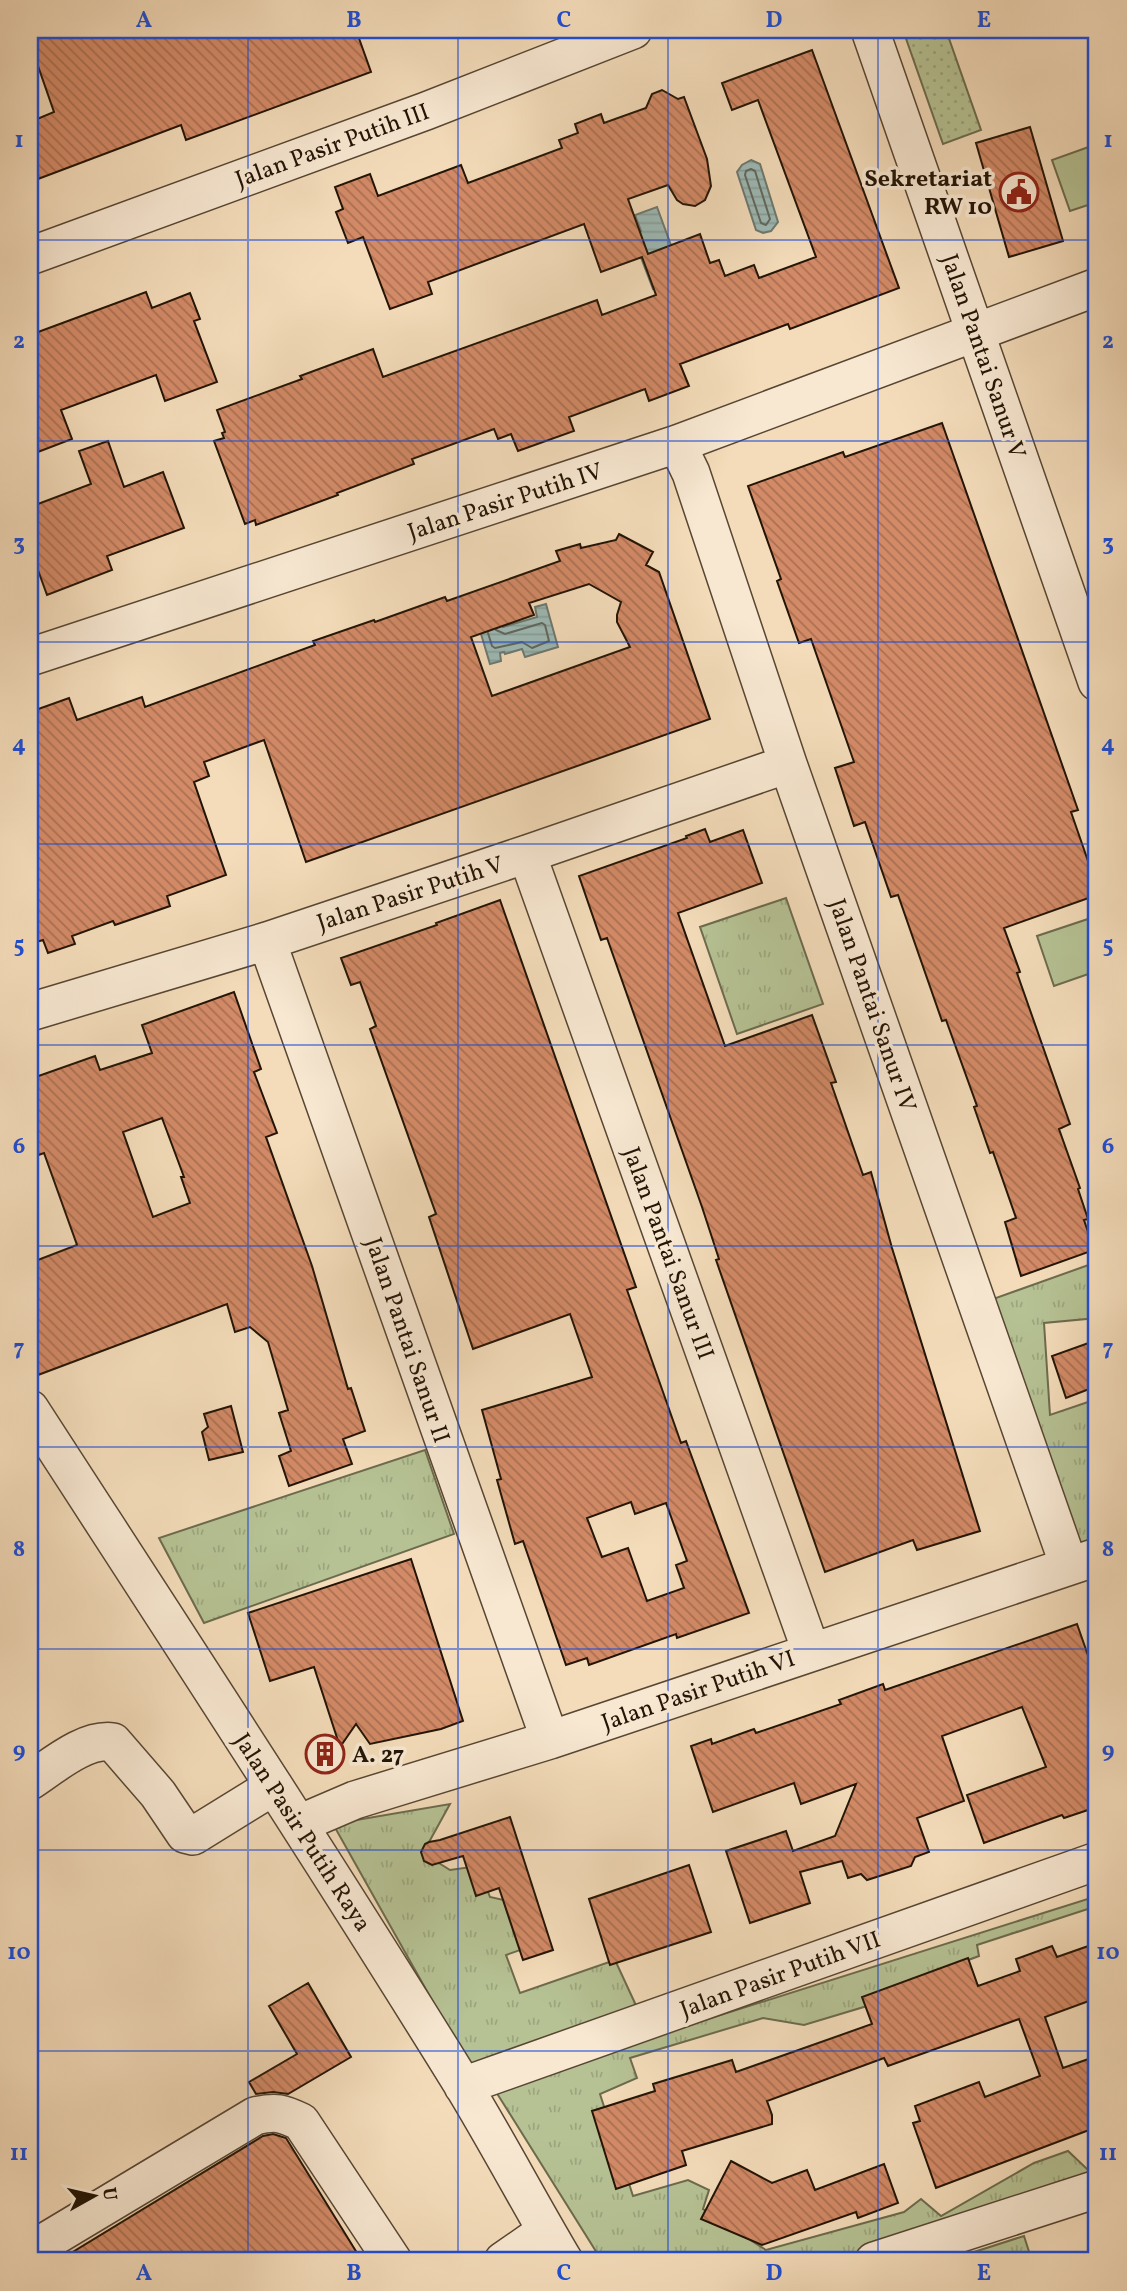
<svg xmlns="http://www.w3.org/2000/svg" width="1127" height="2291" viewBox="0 0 1127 2291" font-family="Vollkorn,serif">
<defs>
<pattern id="grass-tufts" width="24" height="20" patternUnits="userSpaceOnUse" patternTransform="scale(1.75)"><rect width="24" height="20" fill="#b6c294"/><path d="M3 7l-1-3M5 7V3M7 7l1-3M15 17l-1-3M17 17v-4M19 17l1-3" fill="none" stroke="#9ca67e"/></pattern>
<pattern id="park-dots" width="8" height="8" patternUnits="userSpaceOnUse" patternTransform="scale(1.75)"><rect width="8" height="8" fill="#b6c294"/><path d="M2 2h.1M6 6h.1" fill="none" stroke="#9ca67e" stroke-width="1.8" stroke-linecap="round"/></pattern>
<pattern id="water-rules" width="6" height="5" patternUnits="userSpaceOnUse" patternTransform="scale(1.75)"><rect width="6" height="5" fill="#9dbab6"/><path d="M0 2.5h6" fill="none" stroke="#879f9b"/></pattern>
<pattern id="building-back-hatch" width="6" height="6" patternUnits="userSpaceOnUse" patternTransform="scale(1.75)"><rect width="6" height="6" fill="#d38a67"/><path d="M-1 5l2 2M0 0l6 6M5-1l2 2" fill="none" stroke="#ab7053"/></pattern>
</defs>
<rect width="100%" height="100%" fill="#f4dcba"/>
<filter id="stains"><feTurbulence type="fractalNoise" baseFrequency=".00286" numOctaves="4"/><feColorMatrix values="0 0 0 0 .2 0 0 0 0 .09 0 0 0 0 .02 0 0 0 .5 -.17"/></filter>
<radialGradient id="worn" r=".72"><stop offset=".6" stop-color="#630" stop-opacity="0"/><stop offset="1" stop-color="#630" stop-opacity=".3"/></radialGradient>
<!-- grass -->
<path fill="url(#grass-tufts)" stroke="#6c6b4d" stroke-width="2" d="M786 898 823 1004 737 1034 700 927Z
M1097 1262V1318L1044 1323 1050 1415 1097 1399V1540L1077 1546 993 1299Z
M425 1450 454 1534 204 1623 159 1538Z
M450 1804 423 1853 450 1870 478 1866 490 1897 512 1902 529 1947 506 1955 520 1993 615 1960 640 2014 473 2073 333 1824Z
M1097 1896V1906L977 1945 979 1956 882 1992 867 2006 804 2025 763 2018 630 2058 637 2078 600 2094 633 2196 688 2180 709 2190 703 2209 766 2250 904 2212 921 2199 941 2216 1034 2163 1068 2151 1088 2170 1097 2168V2178L847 2261H602L493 2087Z
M1024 2236 1032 2261H946Z"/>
<!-- park -->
<path fill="url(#park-dots)" stroke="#6c6b4d" stroke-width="2" d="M903 30H946L981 130 943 144Z"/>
<!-- pitch -->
<path fill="#b6c294" stroke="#6c6b4d" stroke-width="2" d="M1097 144V202L1070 211 1052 160Z
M1097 916V971L1054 986 1037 936Z"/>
<!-- water -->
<path fill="url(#water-rules)" stroke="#6c7870" stroke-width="2" d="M751 160 760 164 778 222 771 231 763 233 756 230 737 172 742 165Z
M657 207 683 278 653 289 632 234 641 231 635 215Z
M546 604 558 647 525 657 522 649 505 654 504 652 500 653 501 661 490 664 478 624 499 617 503 627 537 617 535 607Z"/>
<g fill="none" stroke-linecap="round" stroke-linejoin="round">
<!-- shore -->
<path stroke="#60675e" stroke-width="2" d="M751 169 755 171 770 219 766 225 761 223 745 175 746 171Z
M488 633 492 646 495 648 522 642 532 648 549 641 545 625 542 623 505 634 496 630"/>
</g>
<!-- building -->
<path fill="url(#building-back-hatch)" stroke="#231406" stroke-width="2" fill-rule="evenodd" d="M30 30H356L371 72 186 140 181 125 30 182V122L54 112 30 43Z
M812 50 899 288 790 329 788 324 680 364 689 386 649 401 645 389 569 417 574 431 518 451 511 434 498 439 494 429 412 459 414 464 337 493 338 495 256 525 255 520 245 524 214 441 224 438 222 433 225 432 217 410 302 379 300 376 373 349 383 377 597 300 602 315 656 295 642 257 601 272 584 224 428 282 432 294 390 309 363 237 348 243 336 212 343 209 335 187 370 174 378 196 461 165 468 183 562 148 559 140 578 133 575 124 601 114 604 123 646 108 652 94 662 90 678 99 684 97 707 159 711 186 705 200 695 206 683 204 677 200 668 185 628 199 648 254 700 234 710 263 719 260 725 276 754 265 759 278 816 257 758 100 732 110 722 83Z
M1030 127 1063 241 1009 257 976 143Z
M146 292 152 308 190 293 200 319 194 321 217 382 165 401 156 375 61 410 72 439 30 455V335Z
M942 423 1078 810 1071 812 1097 887V895L1004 928 1020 972 1017 973 1070 1124 1059 1129 1080 1188 1078 1189 1088 1219 1084 1220 1094 1250 1021 1276 1005 1222 1016 1218 993 1152 990 1153 974 1107 977 1106 946 1020 942 1021 898 895 891 897 865 822 854 826 835 768 854 762 811 639 799 643 777 581 781 579 748 486 843 452 845 457Z
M108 441 124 487 163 472 184 528 107 556 112 570 47 595 30 548V507L91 484 79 451Z
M619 534 653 552 646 565 659 572 710 719 306 862 264 740 204 762 209 776 194 782 226 875 167 896 170 906 115 925 113 921 72 936 75 944 48 953 43 940 30 944V844L37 842 30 821V712L69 698 77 720 142 697 145 707 315 645 313 641 374 620 375 622 445 597 447 601 560 561 556 551 580 544 581 548 616 540ZM589 584 621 602 617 615V622L630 647 492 696 471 637 534 615 529 603Z
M705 829 710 842 743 830 762 883 678 913 725 1046 812 1015 836 1082 831 1083 863 1175 871 1172 892 1248 980 1531 917 1550 913 1540 825 1572 716 1260 719 1259 702 1207 607 938 601 940 579 876 687 838 686 836Z
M500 900 636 1287 627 1290 681 1443 686 1441 749 1613 677 1638 676 1634 589 1665 587 1658 566 1665 523 1541 515 1544 497 1480 501 1479 482 1410 592 1377 570 1314 473 1349 429 1217 436 1214 370 1029 376 1026 360 982 351 985 341 958 437 925 436 923ZM631 1502 635 1514 666 1503 687 1561 676 1565 684 1588 647 1601 628 1548 602 1557 587 1518Z
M234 992 261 1069 254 1072 277 1133 266 1137 312 1266 348 1389 351 1388 365 1431 343 1439 352 1464 289 1486 279 1456 291 1451 279 1413 288 1410 268 1342 250 1327 235 1332 227 1304 30 1378V1263L77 1245 44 1153 30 1158V1079L95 1056 100 1070 152 1053 142 1025ZM162 1118 184 1177H181L190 1203 153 1217 123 1132Z
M1097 1340V1386L1066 1398 1052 1356Z
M231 1406 243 1452 209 1460 202 1432 208 1427 204 1414Z
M411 1559 463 1721 441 1729 370 1744 356 1724 340 1747 314 1667 270 1681 248 1613Z
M1077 1624 1097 1681V1807L1064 1818 1062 1815 984 1843 967 1795 1046 1767 1022 1707 942 1736 964 1801 917 1818 929 1852 915 1857 911 1866 867 1880 861 1874 848 1878 842 1861 800 1872 810 1903 750 1923 726 1851 786 1831 793 1851 835 1836 856 1784 801 1804 794 1783 713 1812 691 1746 711 1739 712 1744 754 1729 756 1733 841 1704 839 1700 883 1684 885 1690Z
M510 1817 553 1950 523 1960 499 1888 476 1896 463 1856 432 1865 424 1861 421 1852 425 1844 429 1842 440 1840Z
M689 1865 711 1932 610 1965 589 1899Z
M1097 1943V1998L1045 2017 1063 2068 1097 2056V2127L936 2188 913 2123 920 2121 915 2106 979 2082 985 2097 1040 2076 1019 2019 888 2066 884 2058 767 2101 772 2115V2124L682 2151 686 2165 616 2189 592 2111 655 2091 653 2084 732 2060 736 2072 872 2024 862 1997 968 1958 978 1986 1020 1971 1016 1959 1052 1946 1057 1957Z
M308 1983 351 2057 288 2094 273 2092 256 2094 249 2082 297 2054 269 2006Z
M273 2134 286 2138 362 2261H58L263 2136Z
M731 2161 772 2183 807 2170 815 2190 884 2164 898 2203 858 2218 856 2212 762 2245 701 2219Z"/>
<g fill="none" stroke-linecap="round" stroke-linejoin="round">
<defs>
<path id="minor" d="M870 30 1097 682
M30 256 426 111 633 30
M677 444 691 473 788 764 1069 1566
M30 657 677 444 1097 287
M527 854 811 1651
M267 941 550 1740
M30 1012 267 941 527 854 788 764
M30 1409C175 1633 321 1856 461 2082 497 2141 529 2202 564 2261
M30 1781C53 1766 85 1738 113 1742L158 1794 185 1834 193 1836 274 1786
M299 1824 355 1800 550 1740 1097 1557
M463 2086 1097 1861
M30 2251 255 2116C276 2111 282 2113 301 2122L393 2261
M503 2261 546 2231
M874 2261 1097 2189"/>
</defs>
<!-- minor casing -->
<use href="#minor" stroke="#574633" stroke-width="40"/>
<!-- minor -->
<use href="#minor" stroke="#f8e8d2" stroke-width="37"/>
</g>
<!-- grid -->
<path fill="none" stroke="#1d4ed8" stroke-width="2" stroke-opacity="0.55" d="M248 30V2261M458 30V2261M668 30V2261M878 30V2261M30 240H1097M30 441H1097M30 642H1097M30 844H1097M30 1045H1097M30 1246H1097M30 1447H1097M30 1649H1097M30 1850H1097M30 2051H1097"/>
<!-- icons -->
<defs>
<symbol id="civic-ring" viewBox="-11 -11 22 22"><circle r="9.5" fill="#f8e8d2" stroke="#8f2418" stroke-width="1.5"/><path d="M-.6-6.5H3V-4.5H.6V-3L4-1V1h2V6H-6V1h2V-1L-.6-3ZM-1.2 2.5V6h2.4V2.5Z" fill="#8f2418"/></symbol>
<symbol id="building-ring" viewBox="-11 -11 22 22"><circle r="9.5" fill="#f8e8d2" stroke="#8f2418" stroke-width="1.5"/><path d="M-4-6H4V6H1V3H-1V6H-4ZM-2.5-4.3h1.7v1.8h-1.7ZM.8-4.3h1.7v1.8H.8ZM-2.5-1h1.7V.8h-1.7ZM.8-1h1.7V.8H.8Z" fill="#8f2418"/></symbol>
</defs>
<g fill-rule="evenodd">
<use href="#civic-ring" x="997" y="170" width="44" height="44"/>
<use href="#building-ring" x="303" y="1732" width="44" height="44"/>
</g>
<g text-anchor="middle" stroke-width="7" stroke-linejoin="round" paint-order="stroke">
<!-- street labels -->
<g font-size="24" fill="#231406" stroke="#f8e8d2">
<text transform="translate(332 145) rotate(-20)" y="8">Jalan Pasir Putih III</text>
<text transform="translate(984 356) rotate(71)" y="8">Jalan Pantai Sanur V</text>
<text transform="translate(505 501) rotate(-18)" y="8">Jalan Pasir Putih IV</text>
<text transform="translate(410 893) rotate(-18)" y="8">Jalan Pasir Putih V</text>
<text transform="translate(873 1005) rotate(71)" y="8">Jalan Pantai Sanur IV</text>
<text transform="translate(669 1253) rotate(70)" y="8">Jalan Pantai Sanur III</text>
<text transform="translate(408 1340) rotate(71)" y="8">Jalan Pantai Sanur II</text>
<text transform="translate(698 1690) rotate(-19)" y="8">Jalan Pasir Putih VI</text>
<text transform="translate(303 1832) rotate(57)" y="8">Jalan Pasir Putih Raya</text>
<text transform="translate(780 1974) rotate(-20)" y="8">Jalan Pasir Putih VII</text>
</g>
<!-- poi labels -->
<g font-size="24" font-weight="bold" fill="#231406" stroke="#f8e8d2" text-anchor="end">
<text x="992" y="186">Sekretariat<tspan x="992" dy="28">RW 10</tspan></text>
<text x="352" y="1762" text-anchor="start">A. 27</text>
</g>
</g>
<!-- margin -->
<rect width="1127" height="2291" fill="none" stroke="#f4dcba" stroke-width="77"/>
<!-- north arrow -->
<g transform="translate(94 2196) rotate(82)" stroke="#f8e8d2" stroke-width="5" paint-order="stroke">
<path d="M0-5L12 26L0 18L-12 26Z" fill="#231406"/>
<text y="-10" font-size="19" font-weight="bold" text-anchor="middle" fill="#231406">U</text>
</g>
<rect x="38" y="38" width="1050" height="2214" fill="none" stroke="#1d4ed8" stroke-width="2.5"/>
<g font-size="23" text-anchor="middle" font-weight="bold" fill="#1d4ed8">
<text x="144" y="27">A</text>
<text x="354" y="27">B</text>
<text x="564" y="27">C</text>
<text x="774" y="27">D</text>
<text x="984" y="27">E</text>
<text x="19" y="147">1</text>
<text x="1108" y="147">1</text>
<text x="19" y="348">2</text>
<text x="1108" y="348">2</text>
<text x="19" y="550">3</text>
<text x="1108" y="550">3</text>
<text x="19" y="751">4</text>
<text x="1108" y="751">4</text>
<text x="19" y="952">5</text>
<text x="1108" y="952">5</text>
<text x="19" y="1153">6</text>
<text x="1108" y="1153">6</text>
<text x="19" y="1355">7</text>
<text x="1108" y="1355">7</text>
<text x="19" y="1556">8</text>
<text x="1108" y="1556">8</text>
<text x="19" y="1757">9</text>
<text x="1108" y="1757">9</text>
<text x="19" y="1959">10</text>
<text x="1108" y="1959">10</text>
<text x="19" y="2160">11</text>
<text x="1108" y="2160">11</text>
<text x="144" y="2280">A</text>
<text x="354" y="2280">B</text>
<text x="564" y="2280">C</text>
<text x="774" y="2280">D</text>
<text x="984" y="2280">E</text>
</g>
<rect width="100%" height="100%" filter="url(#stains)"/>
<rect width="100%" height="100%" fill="url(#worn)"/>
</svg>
